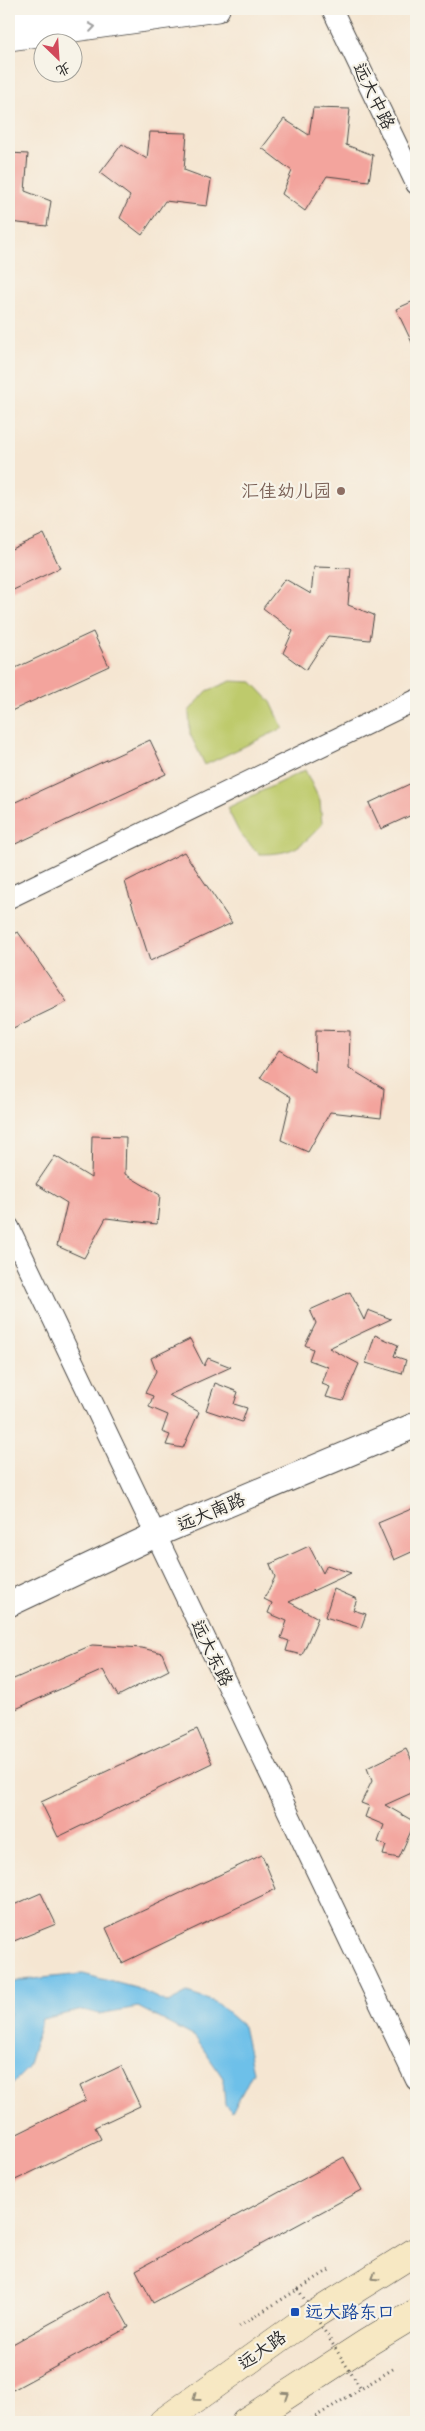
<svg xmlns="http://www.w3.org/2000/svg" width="425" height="2431" viewBox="0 0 425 2431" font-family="Caveat,'LXGW WenKai TC',sans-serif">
<rect width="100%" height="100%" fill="#f7f3e8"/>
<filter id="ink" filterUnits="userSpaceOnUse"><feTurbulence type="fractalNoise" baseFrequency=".02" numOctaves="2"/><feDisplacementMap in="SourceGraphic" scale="10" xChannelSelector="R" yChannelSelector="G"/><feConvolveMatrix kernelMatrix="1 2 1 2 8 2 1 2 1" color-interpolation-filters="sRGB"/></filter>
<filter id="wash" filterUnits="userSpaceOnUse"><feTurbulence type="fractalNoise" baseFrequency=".0096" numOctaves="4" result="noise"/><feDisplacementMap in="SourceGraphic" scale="20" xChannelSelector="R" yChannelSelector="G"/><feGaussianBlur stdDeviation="1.12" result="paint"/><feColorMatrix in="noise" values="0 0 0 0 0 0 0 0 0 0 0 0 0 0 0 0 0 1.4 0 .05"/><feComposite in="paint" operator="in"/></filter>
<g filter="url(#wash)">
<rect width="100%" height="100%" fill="#f5e6d2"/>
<!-- green -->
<path fill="#beca6c" stroke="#747a4c" d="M231 681 252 682 271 702 283 728 205 765 190 734 189 711 207 691Z
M305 770 320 801 322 824C301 848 292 854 259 854L240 834 227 808Z"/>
<!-- water -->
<path fill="#6dc0e9" stroke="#4c768a" d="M83 1974 136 1988 168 2003 187 1993 215 2002 243 2026 253 2072 232 2112 225 2105 223 2078 195 2037 138 2007 99 2014 83 2010 42 2019 28 2068 9 2087V1984L22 1980Z"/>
<g id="blocks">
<!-- building -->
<path fill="#f3a49d" d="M313 108 350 109 346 145 373 155 369 181 327 176 305 211 282 194 292 171 262 148 284 119 309 135Z
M150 132 187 133 184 170 211 180 207 206 165 201 142 235 120 218 130 196 100 173 122 144 147 159Z
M9 153 28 154 25 191 51 201 47 226 9 222Z
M416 300V351L396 309Z
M44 534 60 568 9 592V550Z
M314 567 351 568 348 605 374 615 370 640 328 636 306 670 283 653 293 631 263 608 285 579 311 594Z
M93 632 109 666 9 712V671Z
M150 740 166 774 9 847V805Z
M416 781V813L381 829 369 803Z
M184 852 232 923 150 961 125 882Z
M18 932 67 1002 9 1030V937Z
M316 1030 350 1031 349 1068 384 1089 381 1118 330 1112 308 1152 281 1140 291 1097 260 1078 279 1050 315 1072Z
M92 1136 126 1137 125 1174 160 1195 157 1224 106 1218 84 1258 57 1246 67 1203 36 1184 55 1156 91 1178Z
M350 1292 364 1320 368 1310 391 1319 329 1348 359 1364 343 1401 326 1397 330 1387 322 1384 328 1367 309 1360 313 1349 305 1345 316 1323 310 1310Z
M375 1335 398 1345 394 1356 406 1360 402 1374 366 1363Z
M190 1339 204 1366 208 1358 231 1367 169 1395 199 1412 183 1448 166 1445 170 1435 162 1432 168 1415 149 1407 153 1396 145 1393 156 1371 151 1358Z
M215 1383 238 1392 234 1404 247 1408 242 1422 206 1410Z
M416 1507V1550L394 1560 378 1523Z
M309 1546 323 1573 327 1565 351 1573 289 1602 318 1618 302 1655 286 1651 289 1641 281 1638 287 1621 268 1613 272 1603 264 1599 275 1577 270 1564Z
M334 1589 357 1599 353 1610 366 1614 361 1628 325 1617Z
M92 1645 142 1648 162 1653 169 1670 118 1696 103 1670 9 1712V1681Z
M197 1729 212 1763 58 1837 41 1802Z
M406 1749 416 1769V1791L385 1805 415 1822 399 1858 383 1855 386 1845 378 1842 384 1825 365 1817 369 1806 361 1803 372 1781 367 1768Z
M262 1855 276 1889 122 1963 106 1928Z
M41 1893 56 1924 9 1943V1907Z
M121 2066 140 2106 95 2127 101 2139 9 2183V2138L86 2100 80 2086Z
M344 2157 362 2190 153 2303 136 2270Z
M109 2291 129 2327 9 2392V2346Z"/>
</g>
</g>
<g filter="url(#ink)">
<use href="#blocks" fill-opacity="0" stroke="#494744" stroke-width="1"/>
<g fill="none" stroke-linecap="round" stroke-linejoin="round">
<defs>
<path id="minor" d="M332 9 416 184
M9 898 416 700
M9 1227 416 2080"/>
<path id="tertiary" d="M9 20 89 9
M9 38 217 9
M9 1604 155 1535 416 1425"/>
<path id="secondary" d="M163 2422 301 2323 416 2251
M245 2422 365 2344 416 2313"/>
</defs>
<!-- minor casing -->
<use href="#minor" stroke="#494744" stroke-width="22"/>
<!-- tertiary casing -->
<use href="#tertiary" stroke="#494744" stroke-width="27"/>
<!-- secondary casing -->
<use href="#secondary" stroke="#494744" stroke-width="29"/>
<!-- path -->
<path stroke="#494744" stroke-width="3" stroke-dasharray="1 4" stroke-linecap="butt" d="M239 2326 331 2269
M307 2422 393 2369"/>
<!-- minor -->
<use href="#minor" stroke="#fff" stroke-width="20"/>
<!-- tertiary -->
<use href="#tertiary" stroke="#fff" stroke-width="25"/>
<!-- secondary -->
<use href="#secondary" stroke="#f7e8c3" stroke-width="28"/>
<!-- path-bridge -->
<path stroke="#494744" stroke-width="3" stroke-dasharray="1 4" stroke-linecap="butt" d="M298 2289 361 2389"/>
</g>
<!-- one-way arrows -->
<defs><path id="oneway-chevron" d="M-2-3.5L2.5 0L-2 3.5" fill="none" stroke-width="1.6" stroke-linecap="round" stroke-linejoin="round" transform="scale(1.25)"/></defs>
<use stroke="#a0a0a0" href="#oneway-chevron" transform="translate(92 27) rotate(-8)"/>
<g stroke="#918a77">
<use href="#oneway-chevron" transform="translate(375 2277) rotate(148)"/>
<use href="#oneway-chevron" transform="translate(286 2395) rotate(-33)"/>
<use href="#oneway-chevron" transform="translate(196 2398) rotate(144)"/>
</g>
</g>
<!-- markers -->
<circle fill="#8d6e63" stroke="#f7f3e8" stroke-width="2" cx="341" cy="491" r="5"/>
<rect fill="#1a4fb4" stroke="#f7f3e8" stroke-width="2" x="290" y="2307" width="10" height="10" rx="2.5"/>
<g text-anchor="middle" stroke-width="4.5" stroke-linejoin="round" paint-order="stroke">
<!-- street labels -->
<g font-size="18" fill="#2b2b2b" stroke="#f7f3e8">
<text transform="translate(374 96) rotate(64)" y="6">远大中路</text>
<text transform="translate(211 1512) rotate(-23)" y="6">远大南路</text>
<text transform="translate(212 1653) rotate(64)" y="6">远大东路</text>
<text transform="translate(262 2350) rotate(-35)" y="6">远大路</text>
</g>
<!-- education labels -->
<g font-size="18" fill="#785e54" stroke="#f7f3e8" text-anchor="end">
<text x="331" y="497">汇佳幼儿园</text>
</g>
<!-- transit labels -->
<g font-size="18" fill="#164399" stroke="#f7f3e8" text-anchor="start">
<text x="305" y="2318">远大路东口</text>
</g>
</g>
<!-- margin -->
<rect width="425" height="2431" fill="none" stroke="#f7f3e8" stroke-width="30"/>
<!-- north arrow -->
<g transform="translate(58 58) rotate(155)"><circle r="24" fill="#f7f3e8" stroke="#a5a39c"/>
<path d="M0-4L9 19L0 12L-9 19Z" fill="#d1495b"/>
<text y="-8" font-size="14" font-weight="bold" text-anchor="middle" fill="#2b2b2b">北</text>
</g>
</svg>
